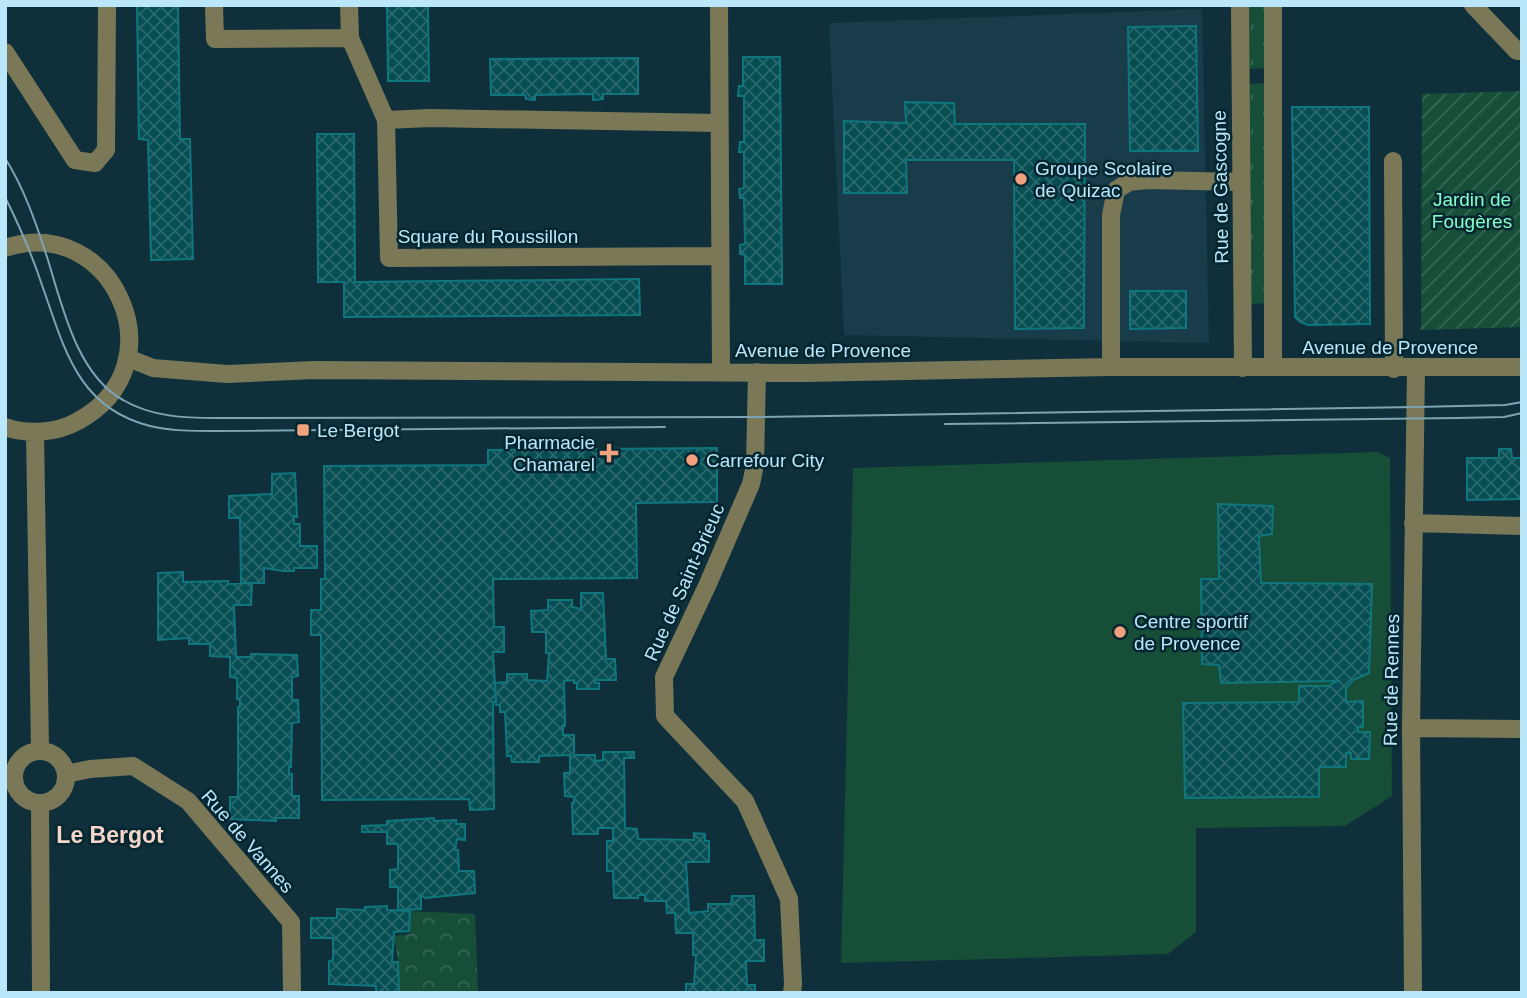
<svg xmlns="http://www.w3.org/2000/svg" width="1527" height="998" viewBox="0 0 1527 998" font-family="Helvetica,sans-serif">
<defs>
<pattern id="grass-tufts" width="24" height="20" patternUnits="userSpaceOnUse" patternTransform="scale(1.75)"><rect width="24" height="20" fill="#164e38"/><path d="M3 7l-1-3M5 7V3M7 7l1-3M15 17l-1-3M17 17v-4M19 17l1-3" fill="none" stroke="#366856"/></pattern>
<pattern id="park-crowns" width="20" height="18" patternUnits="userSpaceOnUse" patternTransform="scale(1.75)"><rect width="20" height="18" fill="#164e38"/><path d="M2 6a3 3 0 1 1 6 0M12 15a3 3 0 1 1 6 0" fill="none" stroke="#366856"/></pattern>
<pattern id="garden-furrows" width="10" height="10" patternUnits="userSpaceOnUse" patternTransform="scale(1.75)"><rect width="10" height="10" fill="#164e38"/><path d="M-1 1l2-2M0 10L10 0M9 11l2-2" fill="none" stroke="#366856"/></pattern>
<pattern id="building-cross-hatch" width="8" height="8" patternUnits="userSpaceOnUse" patternTransform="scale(1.75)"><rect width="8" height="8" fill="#074e53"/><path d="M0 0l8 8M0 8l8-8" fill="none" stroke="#29686c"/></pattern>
</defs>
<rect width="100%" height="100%" fill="#0f303b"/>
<!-- built -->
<path fill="#183c49" d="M1202 9 1209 343 844 335 829 23Z"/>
<!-- grass -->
<path fill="url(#grass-tufts)" d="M1245 5H1267L1268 68 1246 69Z
M1268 83V303L1250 304 1246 84Z"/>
<!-- park -->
<path fill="url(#park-crowns)" d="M410 911 475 914 478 993H399L398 962 394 936 410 934Z"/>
<!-- garden -->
<path fill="url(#garden-furrows)" d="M1522 91V327L1421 330 1422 94Z"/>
<!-- pitch -->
<path fill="#164e38" d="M1378 452 1390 458 1392 796 1345 826 1196 828V932L1168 954 841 963 853 468Z"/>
<!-- building -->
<path fill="url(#building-cross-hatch)" stroke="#10767e" stroke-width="2" d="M137 5H178L180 139H190L193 259 151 260 148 140 139 139Z
M387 5H428L429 81H388Z
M1196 26 1198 151H1130L1128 27Z
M743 57H780L782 284H745V255L740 254V245L745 244 744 198H740L739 189 744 188V152H739L740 142H744V96H738L739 86H743Z
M638 58V94H603V99L593 100V94L535 95V100L526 99 525 95H491L490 59Z
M905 102 954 103 955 124H1085L1084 328 1015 329 1014 160H906L907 193H844V121L906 123Z
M1292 107H1369L1370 324 1308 325 1300 322 1295 317Z
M317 134H354L355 282 639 279 640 315 344 317V282H318Z
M1130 291H1186V328L1130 329Z
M717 448V502L636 503 637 578 493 579 494 627H504V652H493L496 702H493L494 809 470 810 469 799 322 800 321 635H311V610H321V579H325L324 466 488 465V450Z
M1499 449H1511L1512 458H1522V499L1467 500V458H1499Z
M295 473 297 517 294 516V524H300V546H317V568H294V571H283L264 568V583H241L240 518H229V496L272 494V474Z
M1218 504 1273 506 1272 534 1259 536 1261 583 1372 584 1369 673 1353 680 1346 689V702L1363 701V727H1358V732H1370L1369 759H1351V753H1346V767H1319V797L1185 798 1183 703 1299 702V686H1329L1337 681 1221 683 1219 665 1202 664 1201 579H1219Z
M183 572V582L228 581V584L252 583 251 605H234L236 657H251V654L297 655 298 676 292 677V700H298L299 722 292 723 291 767H289V774H292V796H299V818H276V821L230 819V797H238V707H240V700L237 699V678L230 677V657L210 656V644H189V638L158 640V573Z
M581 593H603L606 659H615L616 680H595V683H599V689H577V683H574V680L564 681 565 726H563V735H574V755H595V761L603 760V752H634V758H624L625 828 637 829 638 839 694 840V833L705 834V841H709V862H686L689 913 708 911V904H731L732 896H754L755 940H764V961H746L747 985H755V993H686V984H694L696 955H693V933H676L675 913H667L666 901H645V895H638V898H614L613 871H607V841H613V828H598V834H573L572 803H574V797L565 796 564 773H570V755L539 756V762H512L511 756H507L505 712H500V705H496L495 683 507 682V674H527V680L547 681 549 653H546V632H532L531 611 548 610V600H572V607L581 609Z
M434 818V821L456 820V824H465V840L457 839 455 850H458L459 871H474L475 893 425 898 421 895V909L398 910V887H390V870L398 869V844H387V832H362V826L387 825V821Z
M387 906V910L410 911 409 931 394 932 392 962H398L399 993H376V986L329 984V961L333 960V938H311V918H337V909L365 910V907Z"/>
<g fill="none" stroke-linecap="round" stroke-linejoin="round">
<!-- minor -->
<path stroke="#7b7858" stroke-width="18" d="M214 5 215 39 350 38
M349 5 350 38 386 120 389 258 720 256
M719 5 721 371
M1240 5 1243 368
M1273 5V367
M1473 5 1517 51H1522
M5 52 75 160 95 163 106 150 107 5
M386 120 430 118 718 123
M1393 161 1394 369
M5 248C112 212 182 365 78 421 57 433 28 435 5 427
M128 358 153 368 227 374 314 370 805 373 1111 367H1522
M1111 367V215L1116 190 1129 182 1147 180 1241 182
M757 372 755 465 751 484 707 586 664 677 665 716 745 801 789 899 793 984 792 993
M35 432 40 750
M1413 523 1522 526
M1411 728 1522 729
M14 777a26 26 0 1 1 52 0a26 26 0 1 1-52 0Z
M66 774 90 769 133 766 188 801 291 922 292 993
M40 803 41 993
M1413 993 1411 728 1416 368"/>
<!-- tram -->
<path stroke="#7ca4b4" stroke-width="2" d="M5 158C24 188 36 223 47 257 62 304 76 374 123 400 152 417 185 418 217 418L756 417 1416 407 1505 405 1522 402
M5 197C19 225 32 255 42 285 64 347 77 408 150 426 171 431 193 431 214 431L665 427
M945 424 1458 418 1504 417 1522 413"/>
</g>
<!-- markers -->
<g fill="#f2a17e" stroke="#042630" stroke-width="2.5">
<circle cx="1021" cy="179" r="7"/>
<rect x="296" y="423" width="14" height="14" rx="3.5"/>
<path d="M605.5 442.5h7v7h7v7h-7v7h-7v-7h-7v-7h7z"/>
<circle cx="692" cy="460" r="7"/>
<circle cx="1120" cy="632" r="7"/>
</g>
<g text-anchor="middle" stroke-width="5" stroke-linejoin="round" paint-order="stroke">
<!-- poi labels -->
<g font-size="19" fill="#bae7f9" stroke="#042630" text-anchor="start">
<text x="1035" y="175">Groupe Scolaire<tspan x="1035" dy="22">de Quizac</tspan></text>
<text x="317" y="437">Le Bergot</text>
<text x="595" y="449" text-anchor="end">Pharmacie<tspan x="595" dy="22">Chamarel</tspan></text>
<text x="706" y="467">Carrefour City</text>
<text x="1134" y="628">Centre sportif<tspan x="1134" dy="22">de Provence</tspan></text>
</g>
<!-- street labels -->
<g font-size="19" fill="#bae7f9" stroke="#042630">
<text transform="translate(1220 187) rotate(-91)" y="7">Rue de Gascogne</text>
<text x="488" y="243">Square du Roussillon</text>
<text x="1390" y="354">Avenue de Provence</text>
<text x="823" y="357">Avenue de Provence</text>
<text transform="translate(684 582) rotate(-66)" y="7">Rue de Saint-Brieuc</text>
<text transform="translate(1391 680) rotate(-89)" y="7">Rue de Rennes</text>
<text transform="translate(248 841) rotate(49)" y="7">Rue de Vannes</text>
</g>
<!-- park labels -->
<g font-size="19" fill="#86feca" stroke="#042630">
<text x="1472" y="206">Jardin de<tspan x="1472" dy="22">Fougères</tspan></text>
</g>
<!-- quarter labels -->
<g font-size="23" font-weight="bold" fill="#f6d6c9" stroke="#042630">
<text x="110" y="843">Le Bergot</text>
</g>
</g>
<!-- border -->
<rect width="1527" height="998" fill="none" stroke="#bae7f9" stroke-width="14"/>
</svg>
